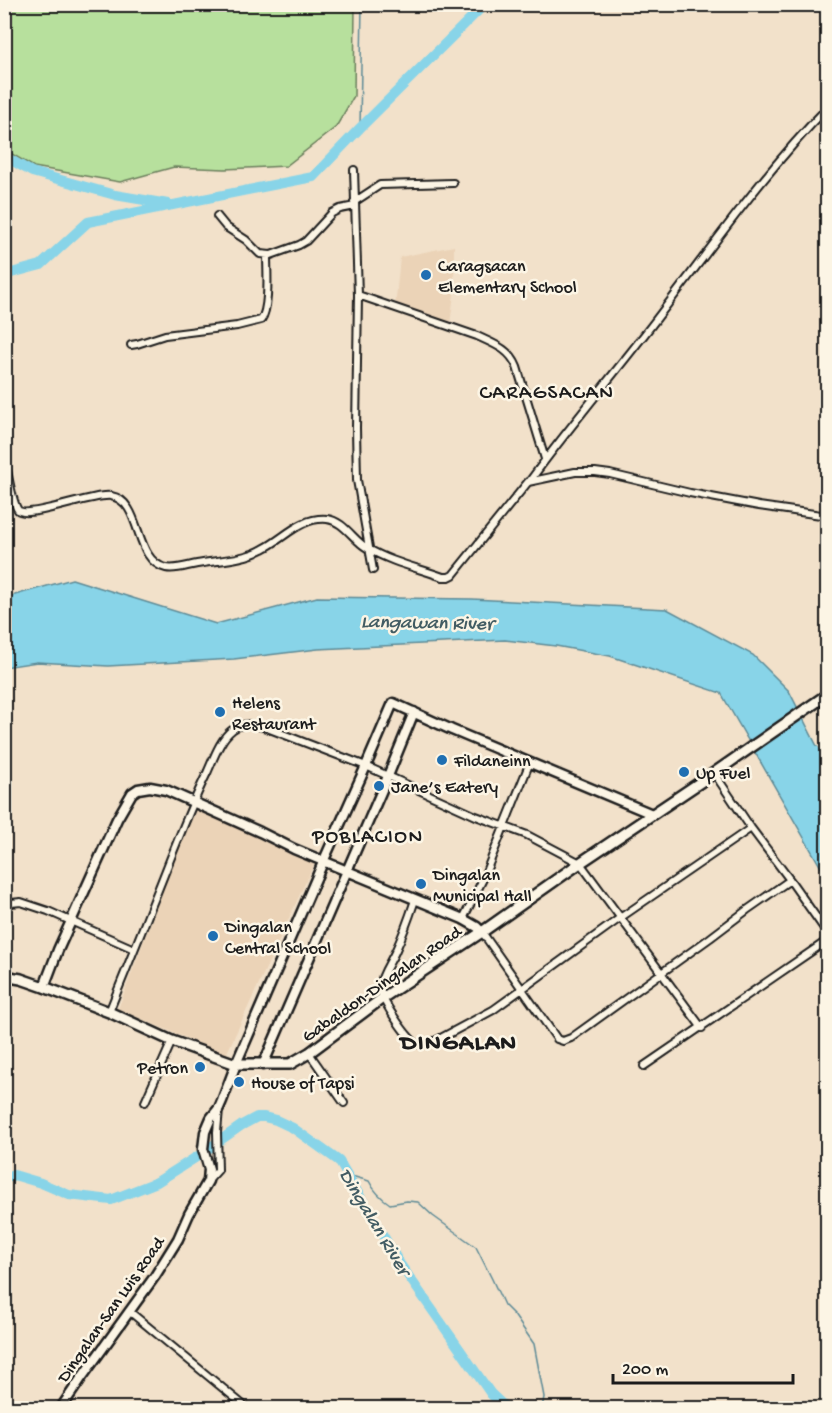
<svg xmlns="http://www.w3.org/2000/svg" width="832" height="1413" viewBox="0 0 832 1413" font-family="'Gochi Hand',sans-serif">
<rect width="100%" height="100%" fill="#f2e1ca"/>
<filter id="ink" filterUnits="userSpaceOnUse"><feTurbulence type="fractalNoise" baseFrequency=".0167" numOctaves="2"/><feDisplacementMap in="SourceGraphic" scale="12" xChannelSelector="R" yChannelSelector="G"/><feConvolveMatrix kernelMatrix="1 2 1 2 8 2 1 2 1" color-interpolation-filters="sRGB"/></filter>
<g filter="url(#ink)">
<!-- built -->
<path fill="#ebd3b7" d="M454 246V294L450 324 395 309 400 257Z
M194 808 314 864 226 1055 118 1009Z"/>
<!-- green -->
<path fill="#b7e09d" stroke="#6a7e5c" stroke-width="1.5" d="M5 4 355 5 354 96 336 127 286 166 225 169 174 167 120 182 34 167 5 150Z"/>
<!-- water -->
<path fill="#88d4e8" stroke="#5d8a96" stroke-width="1.5" d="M72 579 216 624 317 597 472 599 667 609 753 655 789 691 827 766V878L721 693 610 656 556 646 505 640 318 649 234 659 108 666 37 662 5 667 4 598Z"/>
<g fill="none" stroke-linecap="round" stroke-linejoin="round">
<!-- stream -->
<path stroke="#5d8a96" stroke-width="1.5" d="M360 128 362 4
M348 1175 369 1181C374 1191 381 1198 390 1204L407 1201 418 1202 433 1216 476 1247 492 1279 504 1305 514 1315 534 1344 544 1397 542 1408"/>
<!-- river -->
<path stroke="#88d4e8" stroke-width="10" d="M4 156 32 172 115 195 168 204
M4 275 41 265 88 222 313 177 360 128 485 4
M811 748 828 761
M4 1179 14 1175 41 1183 69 1195 111 1200 157 1182 198 1156 242 1125 257 1117H264L276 1120 293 1128 339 1161 400 1264 491 1394 506 1408"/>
<defs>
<path id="street" d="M354 170 358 295 356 428 357 480 373 570
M354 202 380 185 453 183
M217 216 226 227 246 240 260 254 271 255 299 245 306 241 332 213 340 209 355 206
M358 295 477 336C494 344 510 349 517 367L545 459
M131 345 137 344 165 335 237 326 261 320C270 308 267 271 267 255
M4 466 7 471C9 479 13 504 18 510 27 520 94 493 111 496 143 501 133 561 166 568 176 570 186 566 197 564 218 560 244 560 263 549 285 538 300 517 327 519 344 521 353 540 367 548 390 562 418 568 443 577H449L453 575 528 482 575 472H595L610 474 690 493 759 506 828 516
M529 482C571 424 618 370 661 313 715 243 766 170 828 107
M714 773 751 828 790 880 828 934
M415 900C409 918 403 935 395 952 390 963 381 975 380 986 379 998 407 1038 417 1044H428L441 1038 493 1010 620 918 751 828
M4 908 11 903 21 902 48 911 134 949
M463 919 483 879 530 762
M482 932 557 1039 563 1041 571 1038 710 938 747 910 790 880
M109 1012C123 977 138 941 152 905 170 861 186 816 207 773 213 760 220 739 232 730 243 721 255 725 267 728L366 766 476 816 527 835 580 863 702 1028
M309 1053 344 1103
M644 1066 828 940
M145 1102 172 1041
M208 1181 218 1170 217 1132 219 1109
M129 1311 247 1408"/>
<path id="secondary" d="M44 987 58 950 117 819 132 793 138 789 150 787 166 790 260 832 294 849 463 919 477 927 482 932
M263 1065 388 776 414 712
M61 1408 80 1380 155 1276 178 1239 189 1214 208 1181 209 1169 203 1149 205 1132 211 1118 219 1108 222 1101 236 1064 324 860 366 766 393 703 452 730 652 814"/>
<path id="primary" d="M4 976 21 979 44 987 109 1012 172 1041 236 1064H290L309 1053 384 997 482 932 580 863 714 773 828 694"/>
</defs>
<!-- street casing -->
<use href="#street" stroke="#1c1c1c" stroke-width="10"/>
<!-- secondary casing -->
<use href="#secondary" stroke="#1c1c1c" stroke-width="13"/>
<!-- primary casing -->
<use href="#primary" stroke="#1c1c1c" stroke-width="14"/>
<!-- street -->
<use href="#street" stroke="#fcf5e5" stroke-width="6"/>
<!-- secondary -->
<use href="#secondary" stroke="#fcf5e5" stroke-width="8"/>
<!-- primary -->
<use href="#primary" stroke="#fcf5e5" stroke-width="9"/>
</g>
</g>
<!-- markers -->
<g fill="#1f6fb2" stroke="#fcf5e5" stroke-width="2">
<circle cx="426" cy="275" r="6"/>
<circle cx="220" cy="712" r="6"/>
<circle cx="442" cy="760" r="6"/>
<circle cx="684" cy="772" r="6"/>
<circle cx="379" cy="786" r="6"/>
<circle cx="421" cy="884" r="6"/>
<circle cx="213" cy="936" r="6"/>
<circle cx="200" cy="1067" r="6"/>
<circle cx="239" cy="1082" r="6"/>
</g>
<g text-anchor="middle" stroke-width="5" stroke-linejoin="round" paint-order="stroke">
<!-- poi labels -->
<g font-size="18" fill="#1c1c1c" stroke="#fcf5e5" text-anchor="start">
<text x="438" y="271">Caragsacan<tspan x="438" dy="21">Elementary School</tspan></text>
<text x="232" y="708">Helens<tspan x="232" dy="21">Restaurant</tspan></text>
<text x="454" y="766">Fildaneinn</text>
<text x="696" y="778">Up Fuel</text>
<text x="391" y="792">Jane’s Eatery</text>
<text x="433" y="880">Dingalan<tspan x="433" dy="21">Municipal Hall</tspan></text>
<text x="225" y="932">Dingalan<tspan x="225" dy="21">Central School</tspan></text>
<text x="188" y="1073" text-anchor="end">Petron</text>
<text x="251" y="1088">House of Tapsi</text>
</g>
<!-- street labels -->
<g font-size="18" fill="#1c1c1c" stroke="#fcf5e5">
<text transform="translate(381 983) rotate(-35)" y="6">Gabaldon-Dingalan Road</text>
<text transform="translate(110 1309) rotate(-55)" y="6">Dingalan-San Luis Road</text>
</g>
<!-- water labels -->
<g font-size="20" font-style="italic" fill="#425c63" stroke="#fcf5e5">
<text transform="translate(427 621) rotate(1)" y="7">Langawan River</text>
<text transform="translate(376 1221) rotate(59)" y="7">Dingalan River</text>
</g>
<!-- quarter labels -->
<g font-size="21" letter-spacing="1.5" fill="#1c1c1c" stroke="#fcf5e5">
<text x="547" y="398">CARAGSACAN</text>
<text x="368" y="842">POBLACION</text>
</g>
<!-- district labels -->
<g font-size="24" font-weight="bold" letter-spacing="1.5" fill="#1c1c1c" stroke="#fcf5e5">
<text x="459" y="1049">DINGALAN</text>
</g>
</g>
<!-- margin -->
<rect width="832" height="1413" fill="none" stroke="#fcf5e5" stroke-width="24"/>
<rect x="12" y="12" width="808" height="1389" fill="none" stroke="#1c1c1c" stroke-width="2" filter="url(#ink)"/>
<!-- scale -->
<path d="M613 1374v9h180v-9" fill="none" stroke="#1c1c1c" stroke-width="3"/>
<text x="622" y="1374" font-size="18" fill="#1c1c1c" stroke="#fcf5e5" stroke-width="4.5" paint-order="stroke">200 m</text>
</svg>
